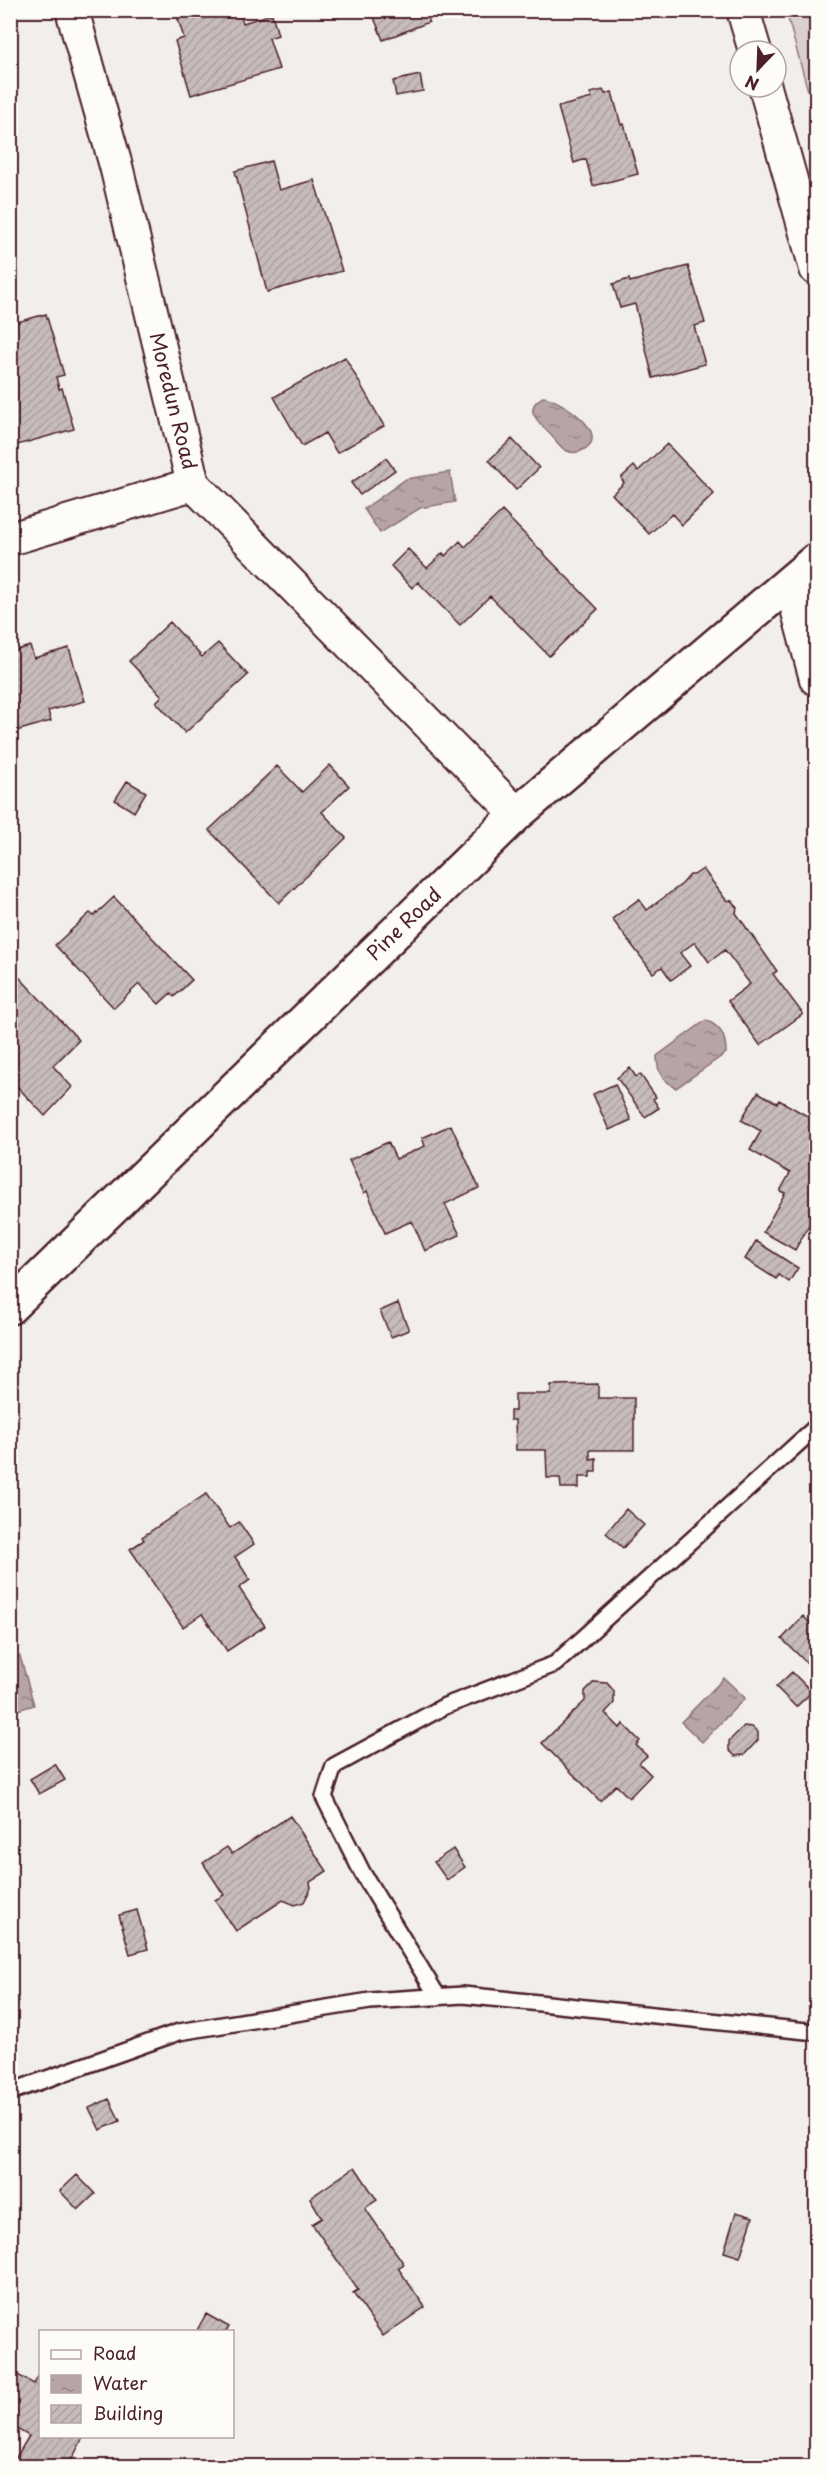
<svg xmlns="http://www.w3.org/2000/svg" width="827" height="2477" viewBox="0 0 827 2477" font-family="'Playpen Sans',sans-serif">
<defs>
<pattern id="water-ripples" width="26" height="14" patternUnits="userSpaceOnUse" patternTransform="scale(1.5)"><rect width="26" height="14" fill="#b7a5a6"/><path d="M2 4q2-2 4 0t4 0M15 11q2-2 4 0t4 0" fill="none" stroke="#978687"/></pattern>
<pattern id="building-hatch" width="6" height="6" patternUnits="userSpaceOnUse" patternTransform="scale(1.5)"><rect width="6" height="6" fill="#c8bbbb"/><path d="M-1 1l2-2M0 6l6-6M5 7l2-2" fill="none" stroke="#ada0a1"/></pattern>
</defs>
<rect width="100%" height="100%" fill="#f2efeb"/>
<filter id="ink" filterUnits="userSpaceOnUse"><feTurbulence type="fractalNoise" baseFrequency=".0167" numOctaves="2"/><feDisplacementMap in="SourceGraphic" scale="12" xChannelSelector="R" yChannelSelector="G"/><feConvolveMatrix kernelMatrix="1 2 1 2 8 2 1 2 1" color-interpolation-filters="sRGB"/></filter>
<g filter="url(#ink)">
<!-- park -->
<path fill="#d9d0cf" stroke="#92787d" stroke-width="1.5" d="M786 11H816V120Z"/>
<!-- water -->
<path fill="url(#water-ripples)" stroke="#8b6f75" stroke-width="1.5" d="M543 397C558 398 614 434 583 450 578 453 571 453 565 450 559 446 554 438 549 433 538 421 522 409 543 397Z
M450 472 455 502 420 508 380 533 364 509 406 479Z
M706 1020C721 1027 726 1036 726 1053L676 1088C662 1080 657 1072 657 1056Z
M20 1656 34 1705 11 1712V1659Z
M724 1678 745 1698 702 1742 681 1722Z"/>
<!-- building -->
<path fill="url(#building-hatch)" stroke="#4a1f2b" stroke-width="1.5" d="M208 10H239L243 23 272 14 278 35 269 38 279 69 191 95 175 41 184 38 178 19Z
M371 10H425L429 22 383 40Z
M420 75 423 91 396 96 393 81Z
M603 90 605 94 612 92 621 125 624 124 638 174 593 186 586 159 574 163 558 107 592 98 590 93Z
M271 161 279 190 314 180 342 271 267 292 235 171Z
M688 266 705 323 694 326 705 364 653 378 635 304 620 308 613 284 629 279 630 282Z
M46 314 64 375 56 377 59 389 62 388 74 429 10 447V324Z
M345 357 384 426 337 453 325 433 302 446 274 397Z
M512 439 539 468 516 490 489 460Z
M667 444 714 494 682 525 672 514 649 534 612 494 624 483 621 478 634 466 638 471Z
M386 458 395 470 360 495 351 483Z
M502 511 598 609 549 656 490 596 460 625 418 582 412 588 391 566 408 549 427 568 443 553 445 556 460 541 465 547Z
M170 622 202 657 218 643 248 675 185 733 156 702 162 696 129 661Z
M12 645 14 651 30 646 34 658 69 648 85 701 48 711 51 721 16 731 13 721 10 722Z
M330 765 349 786 322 812 346 838 279 903 209 830 277 766 302 792Z
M127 781 146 792 134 812 115 800Z
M703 869 726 900 732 901 737 908 736 913 777 971 773 974 803 1014 760 1045 728 1001 750 984 725 950 709 962 695 942 680 953 690 966 671 980 662 967 653 973 612 919 639 899 647 910 682 884 690 875H694Z
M114 897 192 980 174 997 171 993 159 1004 139 984 114 1008 55 945 90 913 94 916Z
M19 977 79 1040 53 1066 72 1087 45 1116 10 1079V985Z
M630 1068 636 1077 640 1074 656 1097 653 1099 659 1108 645 1117 617 1078Z
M615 1084 631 1120 609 1130 593 1094Z
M758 1092 777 1103 779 1100 816 1121V1212L795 1250 763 1232 785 1193 780 1191 790 1173 750 1150 761 1131 741 1120Z
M451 1125 479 1188 445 1204 460 1235 425 1251 412 1221 385 1233 367 1191 364 1193 349 1160 388 1142 396 1159 425 1146 422 1138Z
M756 1241 798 1268 789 1282 779 1275 776 1279 745 1259Z
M398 1303 409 1330 391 1337 380 1311Z
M598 1384V1398H634V1450H590V1459L596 1458V1472H590V1477H579V1488H561L560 1478H547L546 1450H516L515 1420H510V1411H515V1394H551V1385Z
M206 1494 230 1528 239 1522 254 1544 235 1557 250 1580 239 1588 265 1626 227 1651 202 1614 183 1627 130 1549 144 1540 142 1537Z
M626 1509 644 1525 623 1548 606 1533Z
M803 1616 816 1629V1662L811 1667 782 1639Z
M792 1672 812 1692 796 1707 776 1687Z
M594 1682 607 1683 614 1691V1703L605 1713 620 1728 623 1724 640 1741 636 1745 647 1756 639 1763 651 1775 629 1798 616 1785 600 1801 542 1743 585 1701V1691Z
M744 1726 752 1727 758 1732V1740L744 1755 735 1756 729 1750V1741Z
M55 1764 65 1780 39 1794 30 1779Z
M290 1816 327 1871 310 1882 311 1888 304 1902 295 1905 283 1900 236 1931 215 1900 224 1895 203 1863 227 1847 232 1854Z
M453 1849 465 1867 447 1880 434 1862Z
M137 1910 148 1949 130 1954 119 1915Z
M109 2099 120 2121 100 2130 89 2108Z
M355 2167 377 2200 365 2208 404 2264 398 2268 425 2307 383 2336 353 2293 358 2290 312 2224 322 2218 310 2198Z
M77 2175 95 2194 78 2210 60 2191Z
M736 2212 753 2217 740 2257 724 2252Z
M206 2314 229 2327 226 2332H196Z
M40 2373V2436H84L68 2466H11L29 2436 17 2429 16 2431 10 2429V2375L15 2377 16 2374 34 2384Z"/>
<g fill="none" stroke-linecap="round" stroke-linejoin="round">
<defs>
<path id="lane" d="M438 1997 363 1874 324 1797 334 1766 445 1706 555 1664 816 1427
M10 2092 179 2032 370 2001 463 1995 816 2032"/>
<path id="street" d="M72 10 116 166 193 484 517 814
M743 10 755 51
M765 87 816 269
M10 539 193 484
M790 582 816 679"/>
<path id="secondary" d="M10 1307 517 814 816 560"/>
</defs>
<!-- lane casing -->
<use href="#lane" stroke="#4a1f2b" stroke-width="20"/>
<!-- street casing -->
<use href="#street" stroke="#4a1f2b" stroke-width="36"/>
<!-- secondary casing -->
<use href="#secondary" stroke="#4a1f2b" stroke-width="38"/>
<!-- lane -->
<use href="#lane" stroke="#fdfcf7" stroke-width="15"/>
<!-- street -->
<use href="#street" stroke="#fdfcf7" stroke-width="32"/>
<!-- secondary -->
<use href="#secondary" stroke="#fdfcf7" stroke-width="33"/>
</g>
</g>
<g text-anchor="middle" stroke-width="5" stroke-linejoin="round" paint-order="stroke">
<!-- street labels -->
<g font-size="20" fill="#4a1f2b" stroke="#fdfcf7">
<text transform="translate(173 401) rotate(76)" y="7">Moredun Road</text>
<text transform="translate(404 924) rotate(-44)" y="7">Pine Road</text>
</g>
</g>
<!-- margin -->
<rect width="827" height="2477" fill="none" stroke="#fdfcf7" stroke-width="36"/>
<rect x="18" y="18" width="791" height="2441" fill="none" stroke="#4a1f2b" stroke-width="2" filter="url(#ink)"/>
<!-- legend -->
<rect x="39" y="2330" width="195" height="108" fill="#fdfcf7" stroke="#b5a4a5" stroke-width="1.5"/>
<rect x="51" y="2350" width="30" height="9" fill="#fdfcf7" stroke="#b5a4a5" stroke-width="1.5"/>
<text x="93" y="2360" font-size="18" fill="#4a1f2b">Road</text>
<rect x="51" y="2375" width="30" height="18" fill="url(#water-ripples)" stroke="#b5a4a5" stroke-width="1.5"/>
<text x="93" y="2390" font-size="18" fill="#4a1f2b">Water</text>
<rect x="51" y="2405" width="30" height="18" fill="url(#building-hatch)" stroke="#b5a4a5" stroke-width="1.5"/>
<text x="93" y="2420" font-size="18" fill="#4a1f2b">Building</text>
<!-- north arrow -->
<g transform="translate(758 69) rotate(203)"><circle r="28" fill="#fdfcf7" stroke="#b5a4a5" stroke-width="1.5"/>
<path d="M0-4.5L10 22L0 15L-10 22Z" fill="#4a1f2b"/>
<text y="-9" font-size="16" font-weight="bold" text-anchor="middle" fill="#4a1f2b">N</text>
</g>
</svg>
